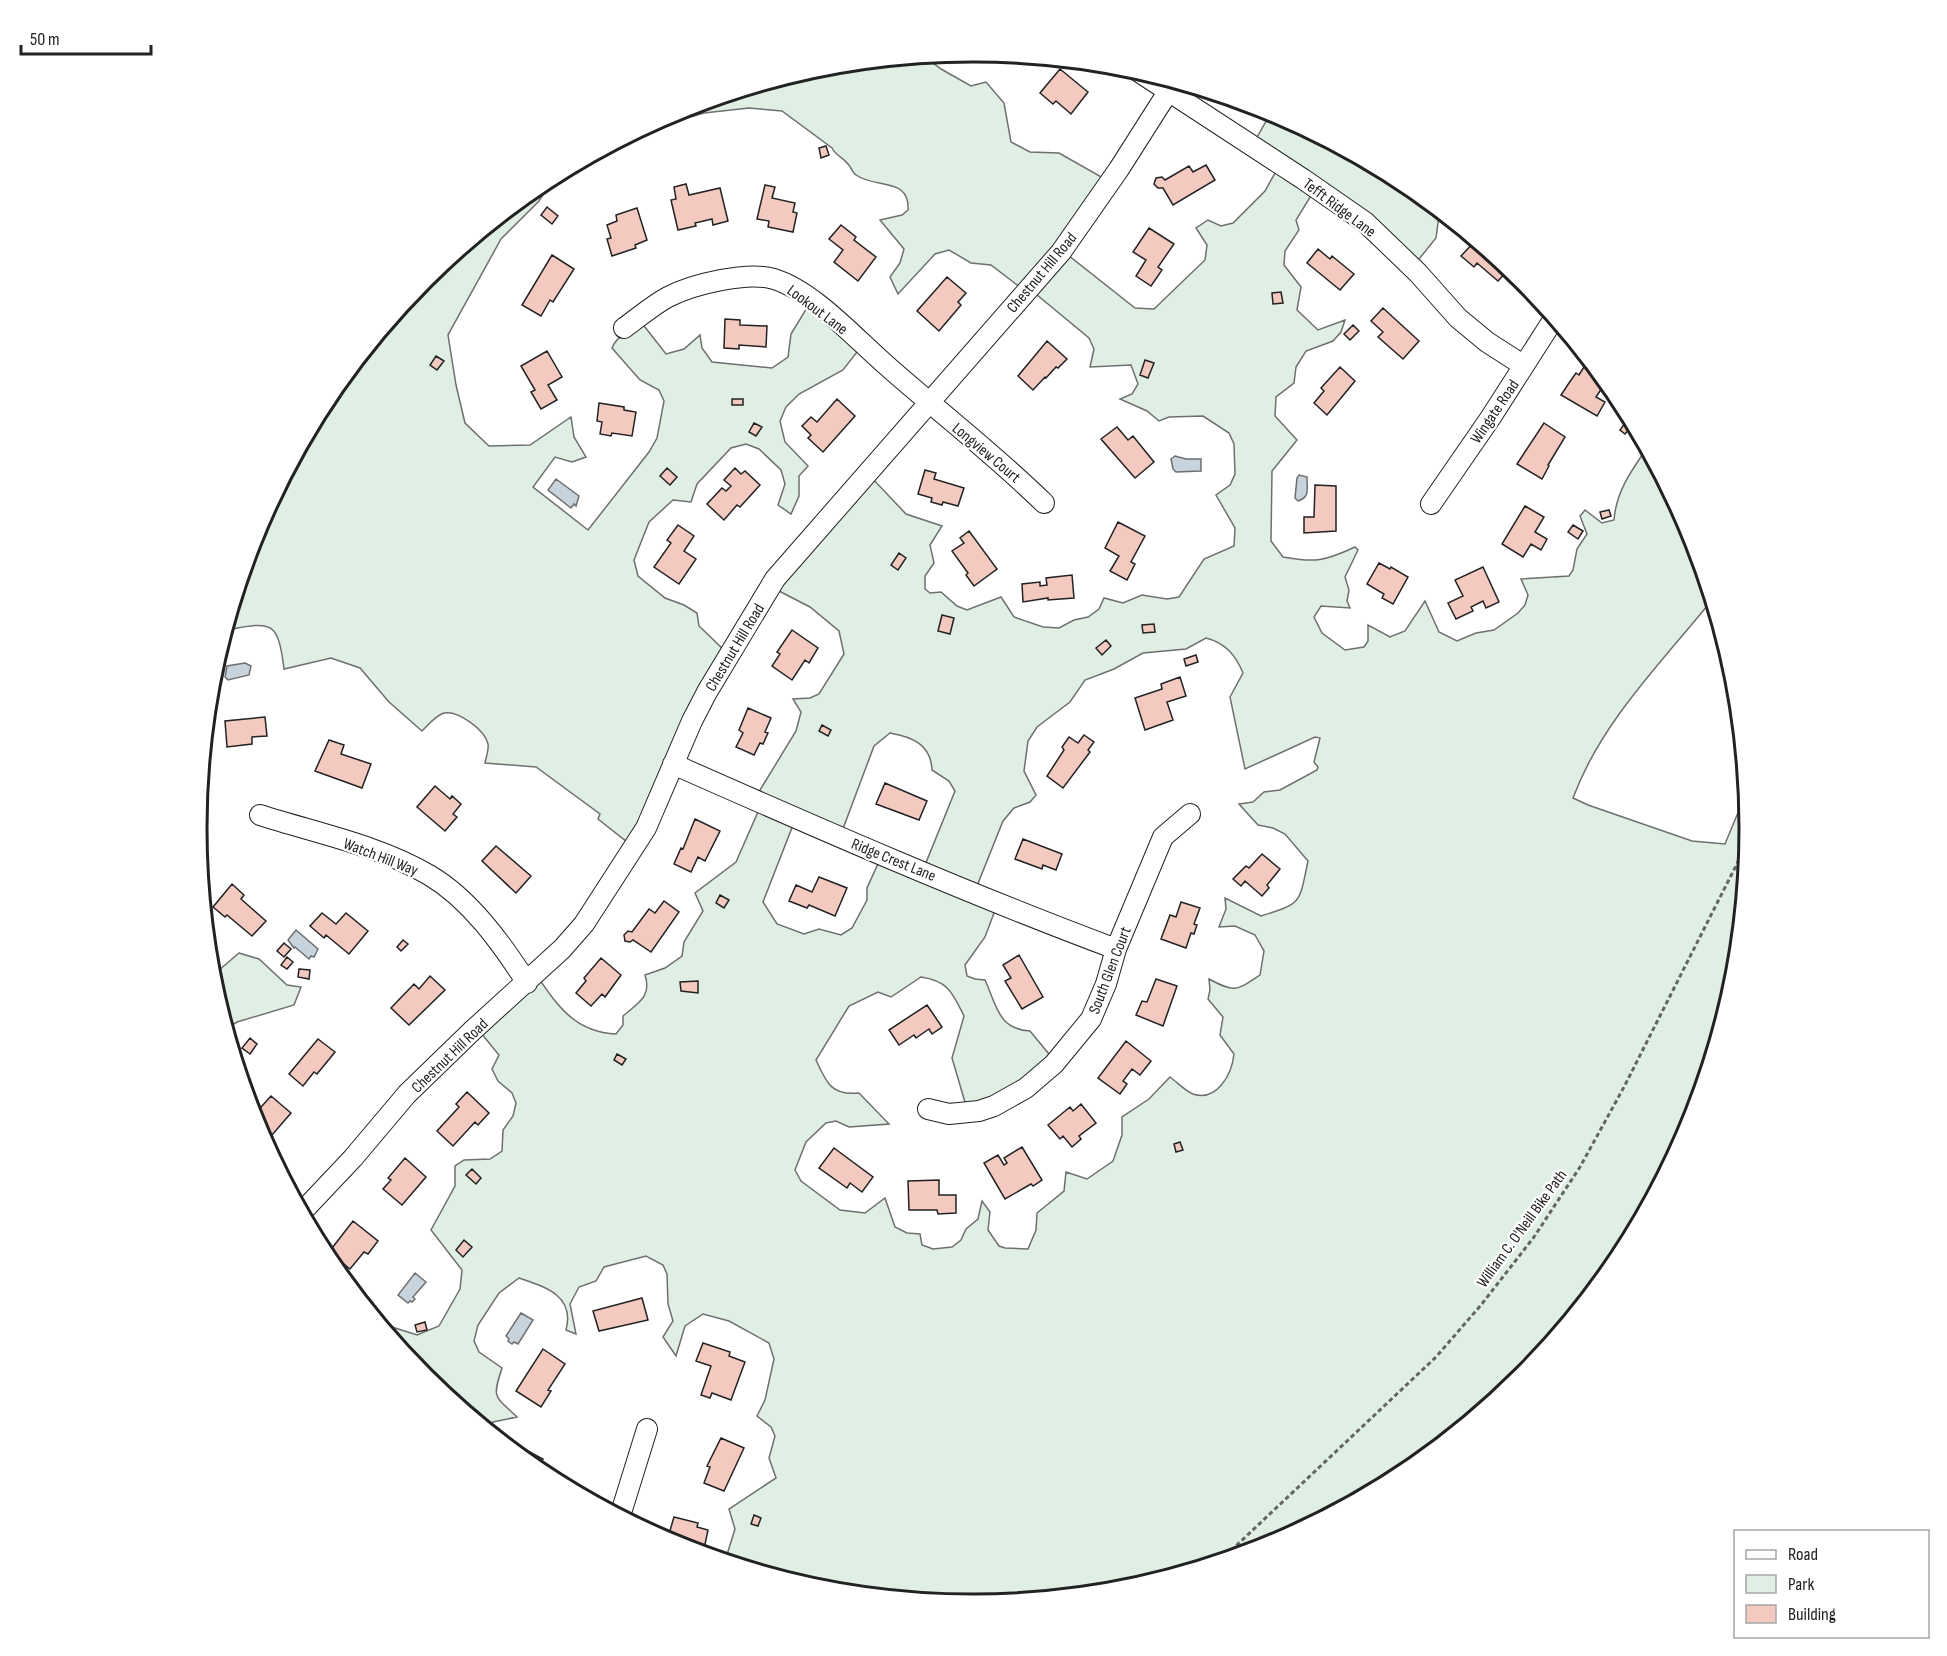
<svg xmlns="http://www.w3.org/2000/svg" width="1947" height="1656" viewBox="0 0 1947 1656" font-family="'Sofia Sans Condensed',sans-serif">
<rect width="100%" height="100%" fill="#fff"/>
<!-- green -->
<path fill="#e0efe3" stroke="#6f6f6f" stroke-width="1.5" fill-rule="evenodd" d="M924 56 941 69 971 86 986 82 1004 103 1011 142 1030 152 1059 153 1112 183 1068 255 1135 308 1154 309 1205 260 1207 245 1196 228 1208 220 1221 226 1233 223 1265 191 1280 164 1256 139 1268 118 1274 112 1405 182 1442 212 1439 215 1436 238 1415 264 1315 189 1296 220 1299 230 1285 251 1284 265 1301 287 1297 310 1318 330 1345 320 1341 332 1333 341 1306 351 1296 367 1294 383 1276 397 1275 416 1297 440 1272 471 1271 541 1283 557C1315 563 1325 561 1355 547L1358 550 1345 577 1349 590 1347 601 1350 608 1321 606 1314 617 1322 633 1345 650 1364 647 1368 641V625L1390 637 1405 631 1425 601 1439 632 1457 641 1476 633 1494 630 1518 613 1525 605 1528 595 1521 579 1569 576 1573 570 1577 549 1587 534 1580 516 1585 510 1602 523 1614 520C1616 492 1631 471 1647 448L1691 531 1712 600C1662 662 1601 722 1573 798L1588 805 1692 841 1725 844 1747 791 1750 828 1735 980 1691 1126 1619 1260 1523 1378 1405 1474 1271 1546 1125 1590 973 1605 822 1590 725 1561 735 1529 729 1509 776 1478 769 1458 775 1436 771 1427 757 1416 765 1400 774 1359 769 1343 729 1321 703 1314 685 1326 676 1356 663 1337 673 1321 668 1304 667 1274 663 1265 646 1256 604 1267 596 1281 579 1287 570 1304 576 1334 566 1330C575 1296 546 1287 519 1278L499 1293 478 1325 474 1341 479 1352 502 1368C492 1399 494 1395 517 1417L493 1422 487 1429 424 1377 352 1290 357 1288 370 1299 389 1326 417 1335 439 1326 460 1289 462 1270 431 1230 455 1186V1166L464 1160 490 1159 502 1151 503 1130 513 1116 516 1103 512 1093 498 1081 492 1069 499 1055 477 1028 535 973C557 1005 574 1032 616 1034L623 1025V1016C638 1003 652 997 645 975L665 968 682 956 684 942 703 911 695 893 736 862 761 805 757 795 796 731 801 712 793 699 810 698 819 694 844 654 839 631 810 607 773 588 871 477 906 514 942 526 930 545 934 563 925 576V589L930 593 941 592 957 606 967 610 1001 597 1014 617 1043 627 1059 628 1074 620 1088 617 1099 609 1104 598 1123 603 1142 595 1167 599 1179 597 1204 559 1234 546 1235 528 1216 495 1230 485 1235 474 1234 444 1229 433 1203 416 1169 417 1159 421 1147 411 1120 399 1132 394 1138 384 1131 365 1090 367 1094 349 1089 338 1037 295 1029 294 991 265 971 263 949 250 935 254 898 294 890 277 900 263 904 249 880 220 902 215 908 210C910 177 876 189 856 175 853 173 851 167 848 164 843 157 836 156 832 148L782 111 749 108 704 113 629 135 676 110 822 66ZM1206 638C1226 643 1236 656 1243 673L1230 697 1245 769 1315 737 1320 738 1314 762 1318 767 1317 770 1280 790 1264 792 1253 802 1239 804 1258 825 1273 828 1285 834 1308 861C1299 903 1303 903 1261 916L1225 898 1226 909 1219 927 1235 926 1255 935 1264 951 1260 975C1236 991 1235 993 1209 979L1210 990 1208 999 1223 1017 1220 1035 1234 1054C1232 1074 1217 1102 1193 1094 1185 1091 1177 1082 1170 1077L1149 1099 1122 1117V1135L1113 1161 1087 1179 1066 1172 1064 1191 1037 1213 1036 1230 1028 1249 1005 1248 999 1246 988 1230 990 1212 982 1201 978 1219 966 1229 961 1240 952 1247 933 1249 922 1245 920 1234 907 1233 895 1227 885 1198 865 1213 840 1210 801 1181 795 1170 806 1142 826 1123 836 1121 849 1127 889 1124 859 1093C831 1096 826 1082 816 1060L849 1006 878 992 891 997 921 977C949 981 953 994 964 1016L952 1058 967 1109 1010 1095 1053 1059 1030 1031C998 1029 997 1006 985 980L975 979 967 976 965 965 985 937 997 905 975 891 1003 821 1014 808 1030 802 1036 795 1024 771 1028 741 1037 727 1070 702 1085 680 1114 669 1143 653 1186 649ZM890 733C913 737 931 745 932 770L949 781 955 791 925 865 882 855 867 888V900L852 928 841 935 819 929 804 934 777 924 763 902 795 820 841 834 874 746Z
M563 170 550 183 539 201 501 239 448 335 456 385 465 423 489 446 530 445 571 417 574 437 586 457 572 462 555 457 533 487 588 530 649 452 657 438 664 401 659 390 640 380 612 348C616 337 631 328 641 322L666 354 684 349 700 335 702 348 712 362 772 368 788 357 791 334 811 301 864 343 843 370 799 394 786 407 780 421 785 442 808 466 799 476V496L791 514 778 505 785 484 781 470 759 449 746 444 731 448 697 484 691 502 673 500 649 522 634 560 638 576 665 598 684 605 697 613 699 626 725 651 631 845 598 819 600 814 536 767 485 763C486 757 489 750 488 744 485 730 458 710 444 713 435 716 428 725 422 731L389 702 360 668 331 658 284 669C278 619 271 622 226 630L247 560 261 540 256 530 328 396 424 278 542 182Z
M239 953 259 959 287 985 301 987 294 1005 237 1022 226 1029 211 977Z"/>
<!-- water -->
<path fill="#c7d3dd" stroke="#6f6f6f" stroke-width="1.5" d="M1175 456 1186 459H1201V471L1176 472 1173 469 1171 459Z
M1299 475 1307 477C1307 490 1310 497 1298 501L1295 498 1297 478Z
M556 479 579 496 576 506 574 504 571 508 548 490Z
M245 663 251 666 249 675 228 680 225 677 227 666Z
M296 930 318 949 314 957 311 956 309 959 295 947 294 948 288 940Z
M415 1273 426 1282 413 1297 415 1299 412 1302 410 1301 408 1303 398 1295Z
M521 1313 533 1320 518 1344 514 1342 512 1344 508 1341 509 1339 506 1336Z"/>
<!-- building -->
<path fill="#f3c9c0" stroke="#222" stroke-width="1.5" d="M1060 69 1088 92 1071 114 1056 101 1053 104 1040 93Z
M826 146 829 155 821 158 819 148Z
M1206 165 1215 180 1173 205 1163 188H1158L1154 184 1156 178 1162 177 1165 180 1189 166 1193 172Z
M686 184 689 195 720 188 728 221 713 225 712 219 695 223 696 226 678 230 671 200 676 199 674 187Z
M765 185 775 187 772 198 795 203 793 212 797 213 793 232 768 227 769 221 757 219Z
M547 207 558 216 552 224 541 215Z
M637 208 647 240 635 245 636 248 612 256 607 239 611 238 607 225 617 221 616 215Z
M841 225 856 237 854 240 876 257 858 281 834 262 843 250 829 239Z
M1149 228 1174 244 1158 267 1162 270 1151 286 1136 276 1146 260 1133 252Z
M1476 240 1510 268 1498 281 1477 263 1474 267 1461 256Z
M1318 249 1330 259 1332 256 1354 274 1340 290 1307 263Z
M552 255 574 269 553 302 550 300 541 316 522 305Z
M947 277 966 293 958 302 961 305 939 331 917 311Z
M1281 292 1283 303 1273 304 1272 293Z
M1383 308 1419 341 1403 359 1378 337 1383 332 1371 321Z
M725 319 740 320V325L767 326 766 347 739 345V349L724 348Z
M1353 325 1359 331 1350 340 1344 334Z
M1047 341 1067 359 1058 368 1056 367 1046 378 1045 377 1033 390 1018 376Z
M547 351 562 377 548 385 557 400 541 409 531 392 535 390 521 366Z
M436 356 444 361 437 370 430 365Z
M1145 360 1154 363 1148 378 1140 375Z
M1587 362 1595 366 1603 376 1599 382 1604 385 1596 397 1605 402 1597 416 1561 395 1569 383 1576 373 1579 375Z
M1340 367 1355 381 1327 415 1314 403 1324 391 1321 388Z
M732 399H743V405H732Z
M837 399 855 416 823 452 808 438 811 435 802 426 811 417 817 422Z
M599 403 624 407V410L636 412 632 436 612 433 611 436 600 434 602 422 597 421Z
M754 423 762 427 756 436 749 432Z
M1544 423 1565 437 1548 465 1549 466 1542 479 1517 464Z
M1625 423 1631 427 1625 434 1620 430Z
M1117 427 1128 440 1133 436 1154 462 1135 478 1101 439Z
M667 468 677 477 670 485 660 476Z
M735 468 741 474 745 471 760 485 740 507 737 505 724 520 707 504 722 488 726 491 731 486 724 480Z
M925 470 936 473 934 479 964 488 958 506 943 502 942 505 931 502 932 498 918 494Z
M1315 485 1336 486V531L1304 533V517H1314Z
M1525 506 1544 517 1535 532 1547 539 1541 550 1531 544 1523 557 1502 544Z
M1609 510 1611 516 1602 519 1600 512Z
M1118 522 1145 536 1131 562 1135 564 1127 580 1110 571 1119 556 1105 548Z
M678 525 694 536 684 551 696 559 679 584 654 567 671 543 667 540Z
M1573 525 1583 531 1578 539 1568 532Z
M969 531 997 569 974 586 966 575 968 573 952 551 964 543 960 538Z
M899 553 906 558 898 570 891 565Z
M1379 563 1390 569 1391 567 1408 577 1393 604 1382 598 1384 594 1367 584Z
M1483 567 1499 602 1486 608 1483 601 1471 607 1473 611 1456 619 1448 603 1463 596 1455 580Z
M1072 575 1074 598 1048 600V598L1023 602 1022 584 1040 582V586L1047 585 1046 578Z
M942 615 954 618 950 634 938 631Z
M1154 624 1155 632 1143 633 1142 625Z
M792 630 818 648 809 663 805 660 792 680 772 666 780 654 777 652Z
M1106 640 1111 646 1102 655 1096 648Z
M1196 655 1198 662 1186 666 1184 659Z
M1180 677 1186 696 1167 702 1173 720 1145 730 1135 698 1162 689 1161 684Z
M748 708 771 718 765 732 768 733 763 744 760 743 754 755 736 747 743 733 739 730Z
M265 717 267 736 252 737V744L227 747 225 721Z
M822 725 831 730 828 736 819 731Z
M1084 735 1094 742 1088 750 1090 752 1063 788 1047 776 1064 750 1062 747 1069 737 1078 743Z
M329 740 344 745 341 754 371 764 362 788 315 771Z
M885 783 927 801 919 820 876 804Z
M435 786 450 799 452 796 461 804 453 814 457 817 445 831 417 807Z
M695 819 720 831 705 861 698 857 691 872 674 864 681 848 683 849Z
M1023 839 1062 854 1056 870 1043 865 1042 869 1015 859Z
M496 846 531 876 516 893 482 861Z
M1262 854 1280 869 1267 885 1269 888 1262 896 1245 881 1241 886 1233 879 1246 866 1249 868Z
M819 877 847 888 835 916 809 905 807 908 789 901 796 885 812 892Z
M232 884 244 895 241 899 266 921 252 936 227 915 225 917 213 907Z
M720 895 729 900 724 908 716 903Z
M664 901 679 912 651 952 633 940 630 942 625 941 624 935 628 931 632 932 649 909 655 913Z
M1181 902 1200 908 1194 924 1197 925 1194 934 1191 933 1186 948 1161 939 1170 915 1176 917Z
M322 913 336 924 346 913 368 931 349 954 326 935 324 938 310 926Z
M403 940 408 944 401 951 397 947Z
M284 943 291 949 284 957 277 951Z
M1019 955 1043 997 1022 1009 1005 981 1011 978 1003 965Z
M287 957 293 962 287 969 281 965Z
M601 958 621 975 605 997 602 994 591 1006 576 993 586 981 584 978Z
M299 969 310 970 309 979 298 977Z
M430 976 445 990 409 1025 391 1008 414 984 419 989Z
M1156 979 1177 986 1163 1026 1136 1015 1142 1001 1147 1002Z
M698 981V993L681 991 680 982Z
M927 1005 942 1027 932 1034 929 1029 916 1038 914 1035 899 1045 889 1030Z
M250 1038 257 1044 250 1054 242 1048Z
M318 1039 335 1052 317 1074 314 1072 303 1086 289 1074Z
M1126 1041 1151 1061 1140 1075 1132 1069 1123 1081 1127 1084 1120 1094 1098 1078Z
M617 1054 626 1059 622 1065 614 1060Z
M467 1092 489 1113 478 1125 475 1122 453 1146 437 1131 459 1107 456 1104Z
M271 1096 291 1113 272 1135 263 1127 259 1131 253 1116Z
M1081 1104 1096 1123 1079 1136 1081 1139 1072 1147 1063 1136 1060 1139 1048 1125 1070 1107 1073 1111Z
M1180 1142 1183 1150 1176 1152 1174 1144Z
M1022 1147 1042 1180 1033 1186 1031 1184 1005 1199 984 1163 998 1155 1004 1165 1007 1163 1004 1158Z
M834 1148 873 1177 862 1192 850 1183 847 1188 819 1168Z
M405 1158 426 1177 402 1205 383 1189 391 1180 388 1178Z
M472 1169 481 1178 476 1184 466 1175Z
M939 1180V1195H956V1213L938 1214 937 1210H909L908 1181Z
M353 1221 378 1241 368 1254 364 1252 350 1269 329 1252Z
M464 1240 472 1247 463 1257 456 1250Z
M642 1298 648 1320 599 1331 593 1311Z
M425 1322 427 1330 417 1332 415 1325Z
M703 1343 730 1352 729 1356 745 1362 731 1400 712 1393 710 1398 701 1395 711 1366 696 1361Z
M543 1349 565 1364 548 1390 551 1391 541 1407 516 1391Z
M721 1438 744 1448 724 1491 704 1483 710 1467 707 1466Z
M512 1449 523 1455 526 1450 543 1459 537 1470Z
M754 1515 761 1518 758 1526 751 1524Z
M674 1517 698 1523 697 1527 708 1530 703 1554 678 1546H680L682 1538 669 1534Z"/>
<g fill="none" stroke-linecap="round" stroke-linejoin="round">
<defs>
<path id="minor" d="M1133 68 1303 179 1365 222 1418 273 1458 318 1487 342 1515 360 1523 367
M624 328C638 318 653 305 668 297 693 284 748 271 774 279 813 291 855 338 886 365 938 411 994 454 1044 503
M1431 504 1491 417 1555 317
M673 764C820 829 966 893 1116 949
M260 815C316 833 378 845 429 875 470 899 502 944 527 983
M928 1109 949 1114 979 1111 994 1106 1026 1088 1054 1064 1091 1019 1106 984 1116 949 1163 837 1190 814
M302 1212 353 1158 407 1094 473 1030 562 949 584 924 646 828 692 721 707 692 775 579 1061 252 1119 169 1175 81
M620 1516 647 1429"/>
</defs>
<!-- minor casing -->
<use href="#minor" stroke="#222" stroke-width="22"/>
<!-- path -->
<path stroke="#646464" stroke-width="3" stroke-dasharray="4.5 3" stroke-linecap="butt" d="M1220 1561 1436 1357 1481 1305 1534 1237 1580 1167 1624 1087 1749 840"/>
<!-- minor -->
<use href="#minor" stroke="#fff" stroke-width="20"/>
</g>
<g text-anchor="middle" stroke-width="4.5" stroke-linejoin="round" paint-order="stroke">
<!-- street labels -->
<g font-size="16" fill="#222" stroke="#fff">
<text transform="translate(1340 207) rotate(37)" y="6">Tefft Ridge Lane</text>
<text transform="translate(1041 272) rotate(-50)" y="6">Chestnut Hill Road</text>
<text transform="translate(818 309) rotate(37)" y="6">Lookout Lane</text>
<text transform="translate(1494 411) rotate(-56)" y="6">Wingate Road</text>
<text transform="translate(987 452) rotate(40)" y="6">Longview Court</text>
<text transform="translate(734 647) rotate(-59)" y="6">Chestnut Hill Road</text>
<text transform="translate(381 856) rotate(21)" y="6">Watch Hill Way</text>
<text transform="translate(894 859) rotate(22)" y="6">Ridge Crest Lane</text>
<text transform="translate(1109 970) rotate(-69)" y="6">South Glen Court</text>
<text transform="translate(449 1055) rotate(-44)" y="6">Chestnut Hill Road</text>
<text transform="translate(1521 1228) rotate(-54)" y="6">William C. O'Neill Bike Path</text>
</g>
</g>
<!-- crop -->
<path d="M0 0H1947V1656H0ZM207 828a766 766 0 1 1 1532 0a766 766 0 1 1-1532 0Z" fill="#fff" fill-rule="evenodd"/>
<path fill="none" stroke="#222" stroke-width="3" d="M207 828a766 766 0 1 1 1532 0a766 766 0 1 1-1532 0Z"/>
<!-- legend -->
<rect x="1734" y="1530" width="195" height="108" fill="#ffffff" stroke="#a7a7a7" stroke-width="1.5"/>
<rect x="1746" y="1550" width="30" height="9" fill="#ffffff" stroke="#a7a7a7" stroke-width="1.5"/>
<text x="1788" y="1560" font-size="18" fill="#222222">Road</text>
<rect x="1746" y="1575" width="30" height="18" fill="#e0efe3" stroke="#a7a7a7" stroke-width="1.5"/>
<text x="1788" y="1590" font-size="18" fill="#222222">Park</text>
<rect x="1746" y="1605" width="30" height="18" fill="#f3c9c0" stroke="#a7a7a7" stroke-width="1.5"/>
<text x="1788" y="1620" font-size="18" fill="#222222">Building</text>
<!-- scale -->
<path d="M21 45v9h130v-9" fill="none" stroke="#222222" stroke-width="3"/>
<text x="30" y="45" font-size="18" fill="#222222" stroke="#ffffff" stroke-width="4.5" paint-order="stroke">50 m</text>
</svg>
